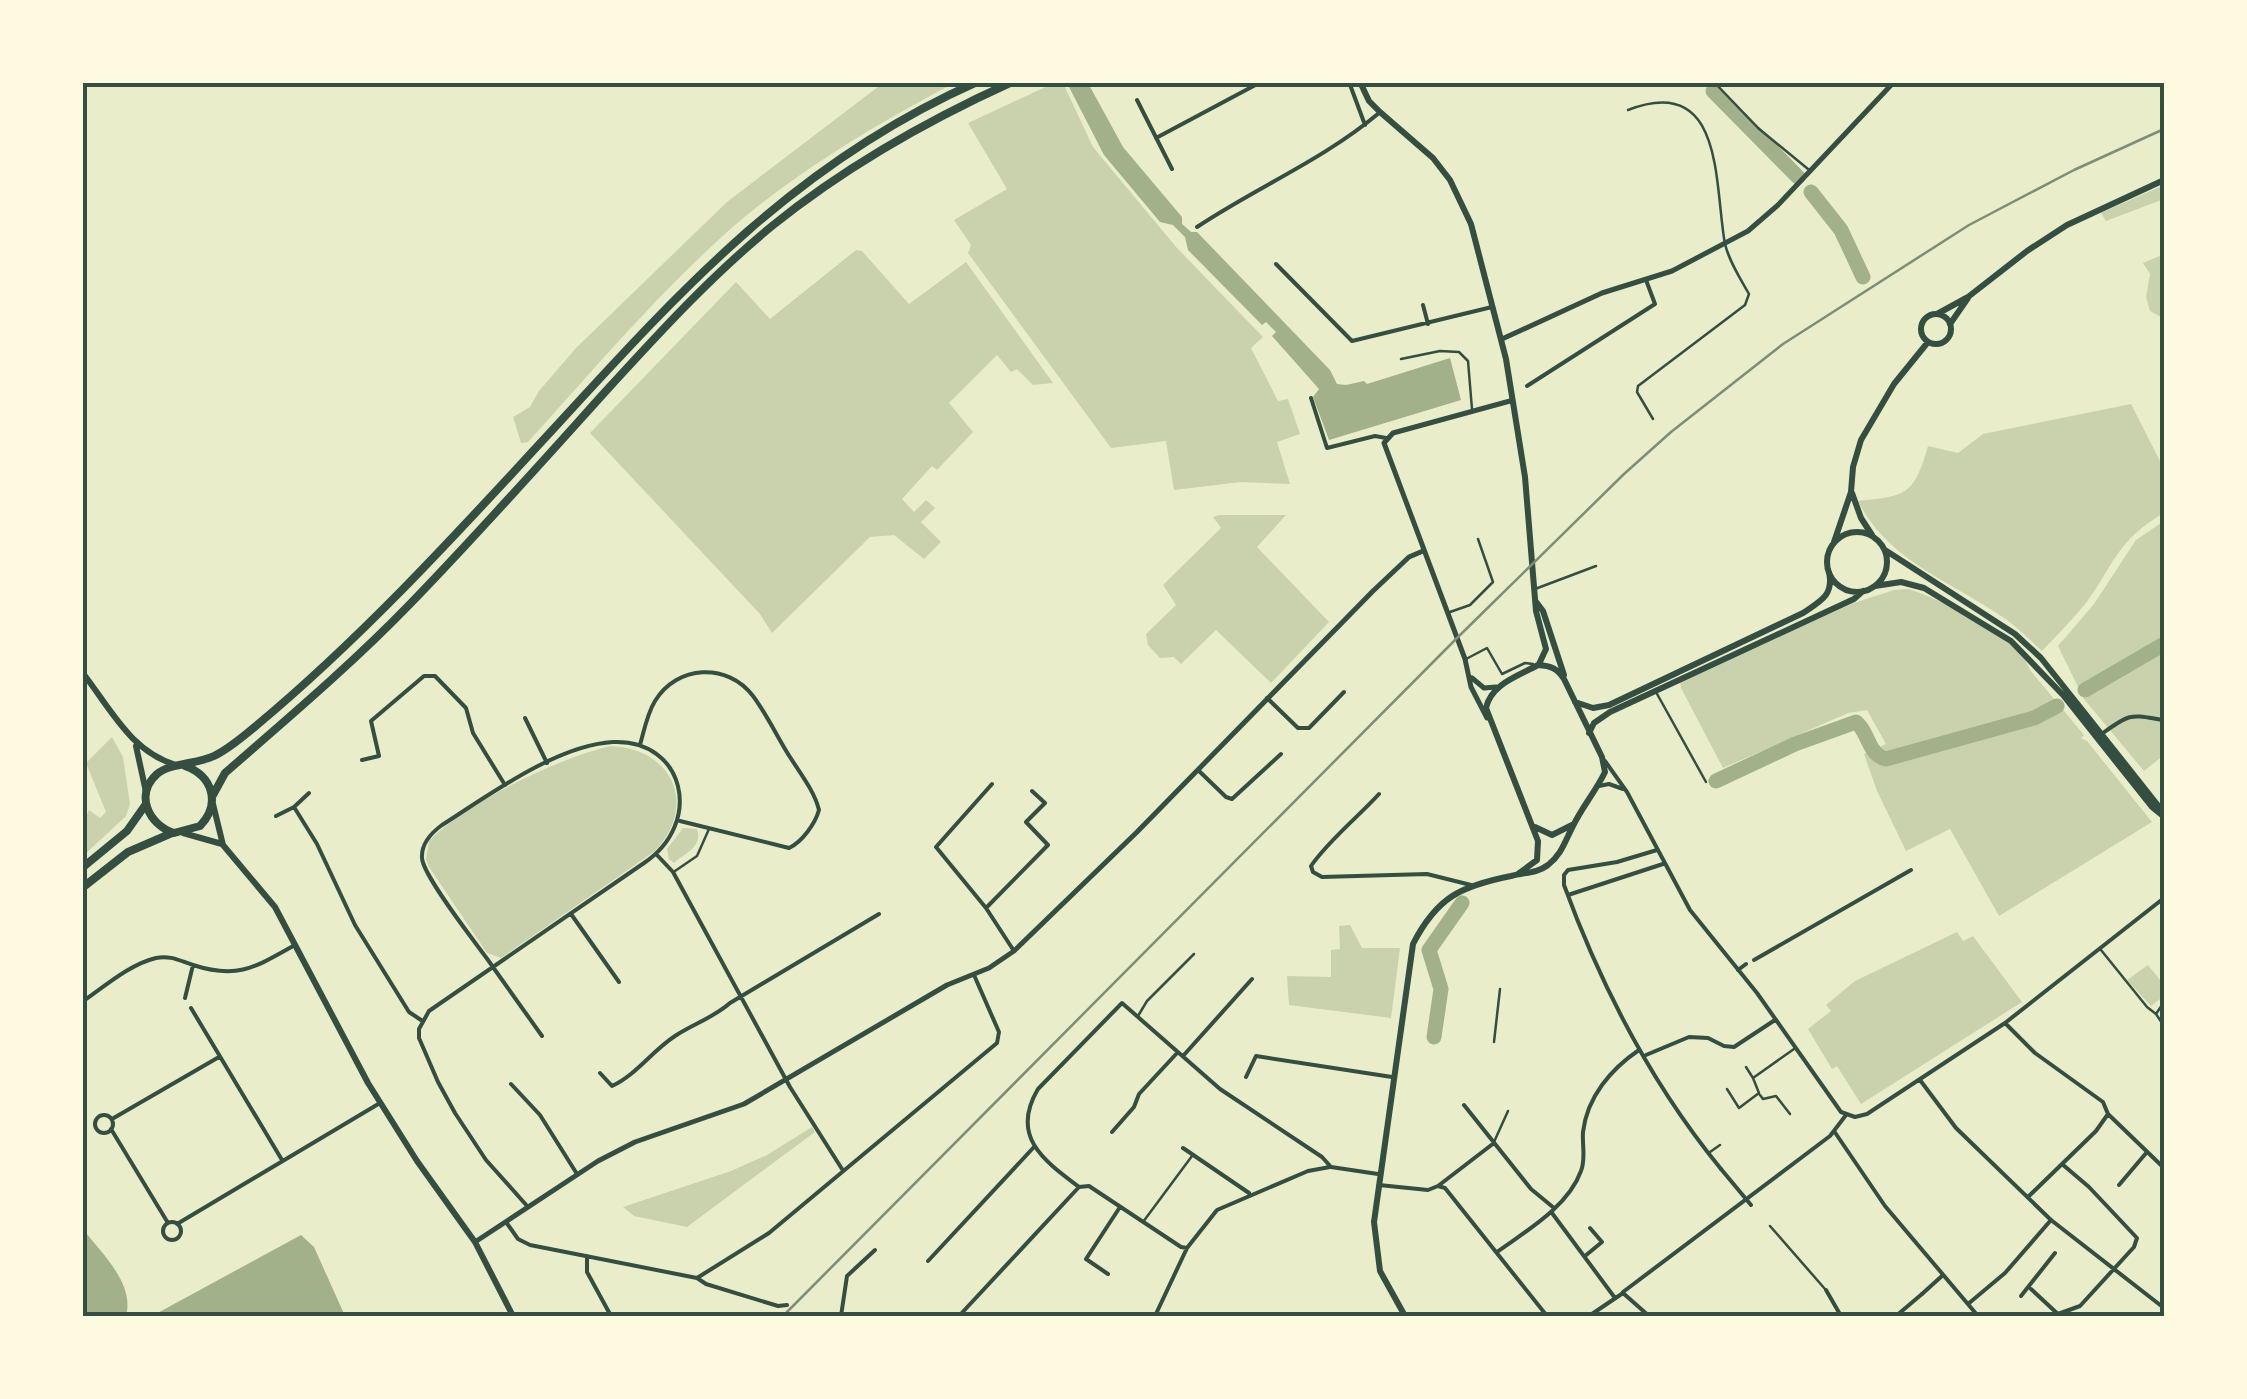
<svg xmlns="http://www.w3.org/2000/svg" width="2247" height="1399" viewBox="0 0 2247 1399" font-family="Karla,sans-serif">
<rect width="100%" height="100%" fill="#e9edc9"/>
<!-- green -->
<path fill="#cad2ad" d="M883 83H954C877 124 802 168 735 225 660 291 595 368 528 442L521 443 513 417 530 407 539 391 576 348 727 202Z
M1054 83H1063L1093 147 1177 248 1263 337 1251 348 1278 401 1288 399 1300 434 1277 442 1290 484 1241 482 1174 490 1166 441 1111 448 968 253 971 245 954 220 1007 189 968 123Z
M2164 185V199L2106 221 2101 213Z
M856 250 862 251 909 304 966 262 1053 383 1033 385 1017 369 1011 372 997 355 949 403 973 432 937 470 932 466 902 499 914 512 926 500 935 508 921 522 941 542 924 559 894 535 870 537 772 633 760 614 590 433 736 282 770 319Z
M2164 254V324L2161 317 2150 311 2146 297 2150 274 2143 263Z
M2131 404 2164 469V513C2117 540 2115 563 2086 603 2072 620 2057 635 2042 651 2031 641 2019 629 2007 620 1955 583 1888 562 1858 501 1907 496 1914 495 1928 446L1958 453 1983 434Z
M1219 515H1286L1257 547 1329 622 1271 683 1216 630 1181 664 1174 657 1160 658 1148 645 1146 634 1176 605 1163 585 1221 528 1213 517Z
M2164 521V652L2160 655 2164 664V755L2144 771 2084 699 2058 646 2094 604 2136 540Z
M1908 589C1939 598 2021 638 2030 670L2084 735 2081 738 2087 741 2152 822 1999 916 1950 829 1906 851 1877 791 1864 754 1886 744 1867 710 1848 713 1723 768 1681 688 1680 681 1854 603 1894 590Z
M112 737 123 757 130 804 126 816 83 856V823L89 810 100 818 106 812 86 763Z
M611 746C673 749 698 805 655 851L501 958 487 953 429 867 426 859 429 841C465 803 560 757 611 746Z
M683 828 697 829C703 847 685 853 674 863L669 859 667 849Z
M1350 925 1362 948H1400L1391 1018 1289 1005 1287 976 1331 977V950L1340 949 1339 926Z
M1957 932 1963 941 1973 936 2022 1002 1861 1104 1837 1066 1832 1069 1808 1029 1831 1011 1826 1005 1855 981Z
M2148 965 2164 985V996L2151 1006 2127 980Z
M812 1127 815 1132 687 1227 634 1216 623 1207 731 1171 767 1155Z"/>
<!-- water -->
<path fill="#a3b18a" d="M1067 83H1088L1123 147 1182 217V224L1191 232H1197L1330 370 1337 384 1346 385 1364 381 1367 384 1450 358 1461 400 1329 440 1313 397 1319 389 1272 336 1276 332 1266 322 1262 325 1188 250 1185 237 1173 225 1160 222 1104 155Z
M82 1228C101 1253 135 1283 126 1316H83Z
M301 1235 314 1247 345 1316H152Z"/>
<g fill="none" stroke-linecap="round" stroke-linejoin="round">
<!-- stream -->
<path stroke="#a3b18a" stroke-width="2.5" d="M1715 779 1716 781"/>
<!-- river -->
<path stroke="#a3b18a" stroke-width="15" d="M1713 91 1798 177
M1811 192 1841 230 1863 277
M2085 690 2164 644
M1716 781 1795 744 1856 722C1869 732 1868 755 1886 759L2034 718 2057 706
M1434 1037 1441 989 1429 950 1462 903"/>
<!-- service -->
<path stroke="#344e41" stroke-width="2.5" d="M1714 82 1758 128 1808 169
M1628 110C1725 72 1714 185 1725 244 1729 261 1740 278 1749 294L1745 305 1638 386 1637 392 1653 419
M1401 359 1440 351 1459 352 1468 361 1472 409
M1535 589 1596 566
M1450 612 1470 605 1493 582 1478 539
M1466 659 1487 648 1502 674 1525 663 1533 664
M1656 692 1706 782
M675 871 697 856 709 829
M2101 950 2147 1007 2156 1014
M2164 1002 2156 1014 2164 1026
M1138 1016 1147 1001 1194 954
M1494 1042 1500 989
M1746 1067 1753 1078
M1727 1089 1739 1108 1759 1093 1753 1078 1794 1049
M1760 1095 1763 1099 1776 1096 1790 1114
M1494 1142 1508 1111
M1710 1152 1720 1145
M1143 1222 1192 1156
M1770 1226 1825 1289"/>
<!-- pedestrian -->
<path stroke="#344e41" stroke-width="4" d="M1834 1131 1885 1206 1978 1316
M1721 1169 1751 1205
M1585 1256 1602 1242 1590 1228
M1623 1292 1830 1136 1846 1115
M1922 1294 1943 1275
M1968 1304 2005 1273 2051 1220"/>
<!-- minor -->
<path stroke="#344e41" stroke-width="4" d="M1349 82 1365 125
M1137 100 1172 169
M1156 138 1261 82
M1197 227C1257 187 1323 160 1379 113
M1276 264 1352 341 1492 307
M1423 305 1428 324
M1527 386 1655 304 1646 280
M1311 398 1327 448 1375 436 1386 438
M1267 698 1298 728H1309L1344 692
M525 718 547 763
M2103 733C2132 712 2131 715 2164 720
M640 745C644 731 647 714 655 701 677 665 727 662 753 696 765 712 775 732 785 749 796 768 814 789 819 810 815 824 802 842 789 848L680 821
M362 760 379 756 371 721 424 676H435L466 708 473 733 505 785
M1605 761 1627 792 1690 910 1757 993 1841 1112 1855 1117 1867 1114 2005 1023 2164 898
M1198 770 1226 797 1232 799 1281 754
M992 784 936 847 986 908 1014 951
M1599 786 1609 784 1623 789
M309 793 294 807 317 844 355 925 409 1012 421 1020
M1379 794C1358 817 1328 841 1311 866L1313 872 1322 877 1427 874 1471 885
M276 816 294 807
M1657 850 1617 862 1568 870 1564 875V885C1601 986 1653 1086 1721 1169
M657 855 673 872 790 1087 842 1169
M1568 895 1663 864
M986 908 1048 845 1026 822 1045 803 1032 791
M571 914 619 982
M1754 960 1911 870
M1738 970 1746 964
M185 998 193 965
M82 1002C104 987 130 964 156 958 171 955 180 961 193 965 239 980 257 966 295 945
M191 1008 282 1160
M2005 1023 2035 1053 2103 1102 2108 1114 2164 1168
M1646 1055 1689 1037 1708 1038 1724 1046 1734 1047 1775 1020
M1183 1056 1252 979
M600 1073 612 1086C636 1075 652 1051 675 1036 693 1024 713 1018 730 1003L879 914
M1246 1077 1256 1056 1392 1077
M1920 1080 1956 1128 2051 1220 2164 1308
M511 1084 540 1115 577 1174
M1464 1105 1531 1189 1554 1208
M95 1124a9 9 0 1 1 18 0a9 9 0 1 1-18 0Z
M112 1119 219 1057
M111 1129 168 1223
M1112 1132 1134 1107 1139 1094 1178 1052
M1183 1148 1249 1193
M1379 1185 1428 1190 1438 1186 1494 1143
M2119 1185 2147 1152
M1438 1186 1445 1188 1547 1316
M1079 1187C1043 1160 1010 1136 1038 1089L1122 1003 1220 1089 1322 1157 1331 1167 1378 1174
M2029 1196 2096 1131 2108 1114
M528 1207 486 1160 455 1113 438 1082 419 1038V1029L429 1011 644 863C704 823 685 739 613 742 557 745 489 795 442 825 431 833 421 843 422 858 423 876 475 942 488 960L500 977 542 1036
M1552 1213 1615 1298
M506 1222 518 1239 530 1245 697 1278 706 1284 778 1306 787 1305
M163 1231a9 9 0 1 1 18 0a9 9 0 1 1-18 0Z
M177 1224 380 1103
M2164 1224V1237
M1497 1252C1526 1231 1568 1207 1581 1171 1586 1159 1582 1145 1583 1132 1587 1097 1611 1069 1639 1050
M587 1256V1272L611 1316
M928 1261 1034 1147
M1108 1274 1086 1259 1120 1207
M697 1278 769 1233 997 1043 999 1032 974 975
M2031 1289 2060 1316
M1826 1290 1841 1316
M2021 1296 2055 1253
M807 1314 832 1316
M2058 1314 2080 1306 2134 1247 2137 1238 2089 1187 2062 1164
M841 1316 847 1276 875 1250
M959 1316 1079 1187 1089 1186 1181 1247 1187 1248
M1155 1316 1187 1248 1217 1210 1308 1171 1330 1167
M1589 1316 1623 1293 1649 1316
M1896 1316 1922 1294"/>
<!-- tertiary -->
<path stroke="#344e41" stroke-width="5" d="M1502 339 1602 293 1672 271 1748 231 1778 205 1894 82
M1472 678 1484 688 1496 687
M1487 718 1471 687 1465 659 1384 443 1393 433 1510 401
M475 1242 598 1161 635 1142 744 1104 947 985 989 968 1014 951 1137 832 1373 591 1409 557 1423 551"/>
<!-- secondary -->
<path stroke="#344e41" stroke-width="6" d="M82 672C111 709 130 751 176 765
M136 746 146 792
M213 804 223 845 275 907 368 1083 417 1161 475 1242 513 1316
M183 833 222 844"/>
<!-- primary -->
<path stroke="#344e41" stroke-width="6" d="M1360 82 1369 101 1380 112 1433 158 1450 180 1471 224 1506 359 1525 477 1536 611 1546 649 1539 664
M1937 314 1968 297 2027 251 2067 225 2164 180
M1921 329a15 15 0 1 1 30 0a15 15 0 1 1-30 0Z
M1950 324 1968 298
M1852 493 1861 518 1872 535
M1827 562a30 30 0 1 1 60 0a30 30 0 1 1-60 0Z
M1834 542 1851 492 1853 467 1861 440 1894 384 1928 342
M1885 550 2015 634 2041 658 2164 813
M1875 586 1901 582 1924 588 2011 641 2063 695 2152 807 2163 816
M1537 603 1543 611 1564 675
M1575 702 1593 708 1609 705 1803 613C1821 601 1834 595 1829 572
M1589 733 1594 723 1610 712 1854 599 1863 591
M1535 827 1552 835 1572 825
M1405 1316 1380 1271 1374 1222 1413 944C1437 897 1461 886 1511 876 1525 872 1536 874 1548 865 1562 854 1565 841 1573 826 1582 807 1596 791 1605 772L1602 757 1564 679C1557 668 1551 666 1538 665 1518 676 1491 684 1486 708L1538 841 1537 860 1518 874"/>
<!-- trunk -->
<path stroke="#344e41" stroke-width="8" d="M185 766C213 776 221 804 200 826L174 833C149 825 134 795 157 774 170 763 197 764 214 756 229 749 244 736 257 725 366 634 461 529 557 425 685 285 799 161 977 82
M213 795 225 773C288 718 352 664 410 604 477 535 541 463 605 392 658 334 711 276 772 226 845 167 926 121 1012 82
M82 868 127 831 146 804
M82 888 128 852 172 833"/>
<!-- rail -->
<path stroke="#7c8e77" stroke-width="2.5" d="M783 1316 1457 638 1624 474 1671 432 1783 344 1969 225 2074 170 2164 129"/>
</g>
<!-- border -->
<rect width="2247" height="1399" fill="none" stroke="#fefae0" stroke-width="170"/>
<rect x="85" y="85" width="2077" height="1229" fill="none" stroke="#344e41" stroke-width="4"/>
</svg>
